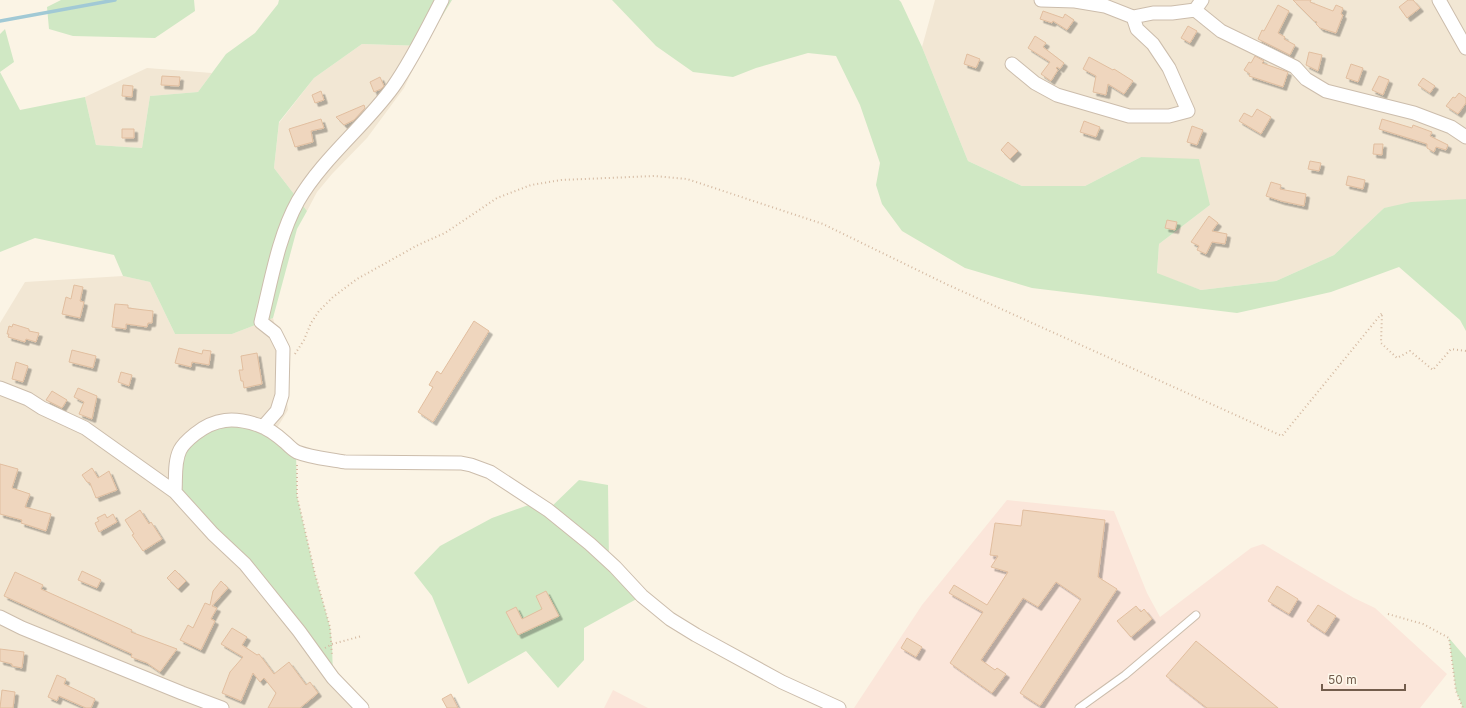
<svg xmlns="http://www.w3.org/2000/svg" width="1466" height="708" viewBox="0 0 1466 708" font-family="Inter,sans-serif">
<defs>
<filter id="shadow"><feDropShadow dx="3.5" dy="3.5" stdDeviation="0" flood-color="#0004"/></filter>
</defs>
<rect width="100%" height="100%" fill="#fbf4e5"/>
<!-- residential -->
<path fill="#f2e7d4" d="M935 0H1466V199L1384 208 1334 255 1276 281 1201 290 1157 274 1159 244 1210 205 1141 157 1085 186H1022L968 161 922 47Z
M362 44 424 46 404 88 367 138 332 174 317 192 307 211 274 168 279 123 314 78Z
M147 68 212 73 198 92 150 96 142 148 96 145 85 97Z
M123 276 150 282 175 334H232L273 318 278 337 288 410 274 433 176 464 362 708H0V323L25 282Z"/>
<!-- commercial -->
<path fill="#fbe6da" d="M1007 500 1114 511 1147 593 1160 617 1251 548 1263 544 1354 598 1375 608 1447 674 1420 708H854L922 605Z
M613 690 648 708H604Z"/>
<!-- green -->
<path fill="#d0e8c4" d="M61 0H194L195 11 155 38 73 36 49 29 47 7Z
M279 0H452L424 46 362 44 314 78 279 122 274 168 307 211 297 229 273 318 232 334H175L150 282 123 276 114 255 35 238 0 252V34L5 29 14 62 0 72 20 110 85 97 96 145 142 148 150 96 198 92 226 54 255 33 278 4Z
M612 0H899L901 2 922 47 968 161 1022 186H1085L1141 157 1199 159 1210 205 1159 244 1157 273 1201 290 1276 281 1334 255 1384 208 1411 202 1466 199V331L1460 320 1399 267 1331 292 1237 313 1032 288 965 268 902 231 882 204 876 185 880 163 860 105 836 56 808 53 756 68 733 77 693 72 656 46Z
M240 421 296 452 297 496 315 574 330 627 332 644 333 678 299 631 189 508 176 478V464L202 428Z
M579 480 608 485 609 561 642 596 584 628V660L558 688 526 651 468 684 432 596 414 573 440 546 492 518 537 502 548 510Z
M1449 638 1466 658V708H1463L1456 691Z"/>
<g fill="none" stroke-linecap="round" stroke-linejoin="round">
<!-- stream -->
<path stroke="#a1c9d5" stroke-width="3.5" d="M0 21 115 0"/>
</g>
<!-- building -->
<path fill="#efd6be" stroke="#e1be9f" filter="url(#shadow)" d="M1293 0H1311L1310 2 1333 11 1336 5 1343 8 1341 14 1343 15 1336 33 1320 28 1316 24 1317 22 1314 21Z
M1408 0H1413L1420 8 1407 18 1399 7Z
M1278 5 1289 11 1278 33 1285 37 1284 39 1295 45 1290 55 1258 39 1262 30 1264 31Z
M1043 11 1063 18 1065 14 1074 20 1067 30 1053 21 1052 23 1040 19Z
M1188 26 1197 31 1190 43 1181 38Z
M1035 36 1046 43 1043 47 1064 63 1060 69 1057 67 1056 68 1058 70 1051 81 1041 74 1050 62 1028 48Z
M1309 52 1322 55 1318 71 1306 65Z
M967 54 980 59 976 68 964 64Z
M1255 56 1264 61 1262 63 1288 72 1283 87 1249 76 1250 74 1244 70 1249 62 1251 63Z
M1089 57 1113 70 1114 69 1133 81 1124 94 1108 84 1106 95 1093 92 1096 76 1083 69Z
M1351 64 1363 68 1358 82 1346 78Z
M162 76 180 77 179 86 161 85Z
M1379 76 1389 80 1383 95 1372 90Z
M380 77 384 86 381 89 374 92 370 82Z
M1423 78 1435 86 1430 93 1418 85Z
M123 85 133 86 132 97 122 96Z
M321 91 324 100 315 103 312 95Z
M1459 93 1466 98V103L1458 114 1446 106 1453 97 1455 98Z
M364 105 365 108 354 120 344 125 336 117Z
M1257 109 1271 117 1261 134 1239 121 1244 113 1252 117Z
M321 119 324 128 311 131 313 142 295 147 289 129Z
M1382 119 1412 128 1413 125 1432 132 1430 136 1448 145 1446 150 1436 147 1434 152 1427 148V144L1379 129Z
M1084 121 1100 127 1096 137 1080 132Z
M1192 126 1203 130 1197 145 1187 142Z
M122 129H134V138H122Z
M1008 142 1018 151 1010 159 1001 150Z
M1374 144H1383L1382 155 1373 154Z
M1310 161 1321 163 1319 171 1308 169Z
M1348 176 1365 180 1363 189 1346 185Z
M1271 182 1281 185 1280 189 1306 194 1304 206 1281 201 1266 196Z
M1209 216 1218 223 1212 231 1227 234 1225 244 1212 242 1206 254 1197 250 1199 246 1191 242Z
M1167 220 1177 222 1175 230 1165 228Z
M74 285 83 287 80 301 84 302 80 318 62 314 66 297 71 299Z
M115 304 128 305V308L153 311 152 323H148L147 327 126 324V329L112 327Z
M474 321 489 331 433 422 418 412 433 387 429 385 437 371 441 374Z
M13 324 29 329V331L39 333 36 342 26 339 25 342 8 337 9 334H7L9 326 12 327Z
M179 348 202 354 203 350 211 351 209 365 192 362 191 367 175 363Z
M72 350 96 356 93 368 69 362Z
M257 353 262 384 244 388 243 381H241L239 370H243L241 356Z
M16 362 28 366 23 382 12 379Z
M121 372 132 375 129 386 118 382Z
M78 388 97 396 92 419 79 414 84 402 74 397Z
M52 391 67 400 62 408 46 400Z
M0 464 18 469 12 488 30 494 25 507 51 514 46 531 21 523 22 520 0 514Z
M92 468 98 478 109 471 117 490 96 498 90 483 87 482 82 475Z
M140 510 149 524 151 522 162 539 143 551 132 535 134 534 125 520Z
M1023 510 1105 520 1098 577 1117 589 1040 706 1020 693 1081 599 1056 582 1038 607 1023 598 981 660 995 670 997 668 1006 674 992 693 950 663 983 612 949 593 954 585 987 605 1008 572 991 567 998 556 990 555 995 523 1021 526Z
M105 514 107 518 113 514 117 522 99 532 95 523 99 521 97 518Z
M175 570 186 581 178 589 167 578Z
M82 571 101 580 97 588 78 580Z
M15 572 43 585 41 589 132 630 131 632 177 649 160 672 147 663 131 657 132 654 4 596Z
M221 581 228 588 212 606 217 608 211 619 215 621 201 650 180 640 188 625 193 628 205 603 210 605 213 591Z
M1277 586 1298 599 1289 614 1268 601Z
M546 591 559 616 518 635 506 612 516 607 522 619 542 609 536 596Z
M1318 605 1336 616 1325 633 1307 621Z
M1136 606 1141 612 1144 609 1152 619 1131 637 1117 621Z
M232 628 247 637 242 645 257 655 259 654 274 674 289 662 306 685 310 682 318 693 300 708H268L276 693 264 678 260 682 253 673 241 701 222 693 230 672 243 657 221 644Z
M907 638 922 647 916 657 901 648Z
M1196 641 1278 708H1207L1166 676Z
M0 649 24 652 22 668 12 666V664L0 661Z
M57 675 66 679 64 684 95 699 91 708H86L59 696 57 701 48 697Z
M2 690 15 692 13 708H0Z
M451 694 458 708H447L442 699Z"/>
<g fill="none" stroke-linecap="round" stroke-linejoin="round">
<defs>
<path id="lane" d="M1079 708 1125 675 1196 615"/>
<path id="street" d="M1041 0 1075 1 1105 6 1133 17 1153 13H1172L1195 10 1202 0
M1439 0 1466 48
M1195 10 1221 31 1295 67 1306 79 1326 91 1414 113 1451 127 1466 137
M1012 64 1035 83 1057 95 1129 116H1169L1188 111 1169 68 1153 44 1137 29 1133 17
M0 388 28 399 42 408 85 428 175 492 213 534 245 564 299 631 333 678 362 708
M263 427 277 411 282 395 283 349 275 333 261 322C271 282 278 237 298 201 323 158 364 127 393 87 412 60 427 29 442 0
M175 492C176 478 174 462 180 450 183 444 190 438 195 434 215 418 234 417 258 425 268 428 277 435 286 443 289 446 293 450 297 452 312 458 330 459 345 462L461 463 471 465 490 472 548 510 590 544 615 567 642 596 670 619 696 635 782 682 839 708
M0 617 22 628 182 693 222 708"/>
</defs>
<!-- lane casing -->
<use href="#lane" stroke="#ccbdac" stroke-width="9"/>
<!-- street casing -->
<use href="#street" stroke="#ccbdac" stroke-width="15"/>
<!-- path -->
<path stroke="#d4b9a1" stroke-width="2" stroke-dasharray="1 3" stroke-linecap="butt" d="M295 354 304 340 311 323 319 311 333 297 357 279 418 245 445 233 497 198 531 185 561 180 654 176 687 179 823 224 946 284 1282 436 1382 313 1381 343 1397 358 1410 351 1433 370 1451 349 1466 351
M297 465V496L315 574 330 627 332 656
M1388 614 1423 624 1449 638 1456 691 1463 708
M325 648 332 644 362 636"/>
<!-- lane -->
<use href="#lane" stroke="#fff" stroke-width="7"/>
<!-- street -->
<use href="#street" stroke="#fff" stroke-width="13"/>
</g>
<!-- scale -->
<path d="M1322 684v6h83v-6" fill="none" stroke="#735d4c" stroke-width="2"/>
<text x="1328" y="684" font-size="12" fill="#735d4c" stroke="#fef8eb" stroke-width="3" paint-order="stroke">50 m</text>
</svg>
